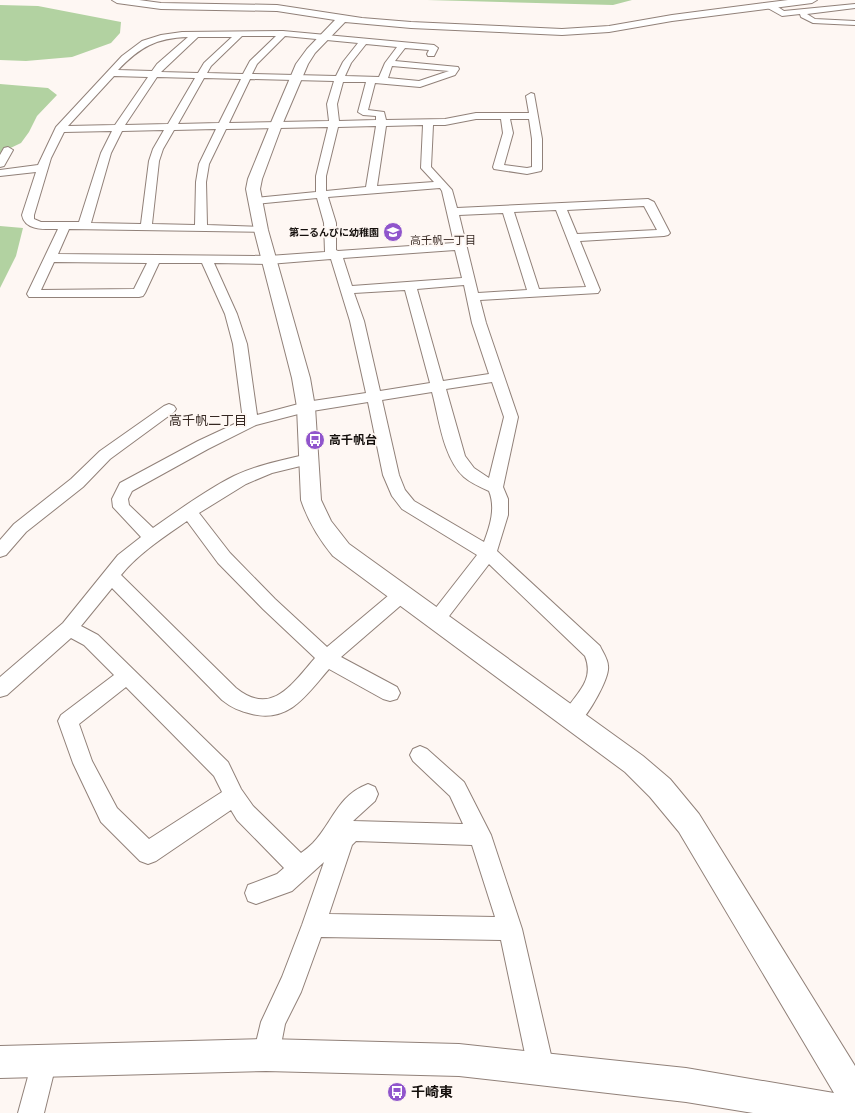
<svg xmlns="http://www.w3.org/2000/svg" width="855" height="1113" viewBox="0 0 855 1113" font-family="'Playfair Display','Noto Sans JP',serif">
<rect width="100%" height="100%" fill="#fef7f3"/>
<!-- forest -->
<path fill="#b2d2a1" d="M427 0H632L613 5Z
M0 5 38 6 121 22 120 33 111 43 72 57 26 61 0 60Z
M0 84 48 88 57 95 37 116 29 132 21 143 0 153Z
M0 226 23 228 16 256 0 288Z"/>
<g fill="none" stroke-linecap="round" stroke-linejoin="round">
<defs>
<path id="street" d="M766 3H772L784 11 855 4V8L807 14 815 19 855 21V25L813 23 801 17 800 14 782 16 766 7Z
M283 31 434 45 438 48 434 56H428L427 54 429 50 405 48 395 61 458 67 459 69 455 75 420 87 375 83 368 110 384 112 386 120 445 119 476 113H529L526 96 531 93 534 94 542 139V169L541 171 527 174 494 169 493 167 503 133 501 119H476L445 125H433L431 167 452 190 457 208 648 199 654 202 670 233 668 235 664 236 580 241 600 290 598 293 480 300 486 323 518 417 503 487 508 499V515L497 551 600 646C602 651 608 659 608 666 610 678 588 715 579 723 574 727 569 726 564 724L561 718C572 696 596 683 585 656L489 564 443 624 437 626 431 624 428 619 431 614 477 555 402 509 392 496 383 475 368 402 306 412 256 425 208 449 132 491 128 499 129 505 153 528C179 510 206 490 234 476 257 465 283 460 308 454L313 455 316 459 313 463 272 473 246 484 199 513 230 553 275 599 327 647 395 590 401 588 407 590 410 595 407 600 341 657 397 687 400 693 397 699 390 701 383 699 329 669C307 694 290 723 252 714 240 711 232 708 222 700L112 588 81 626 98 635 228 762 241 789 253 806 301 853C305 850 309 847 313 843 333 822 337 796 368 784L375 787 378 794 375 801 353 821 463 824 450 796 413 761 410 755 413 749 420 746 427 749 464 782 491 835 522 929 554 1068 550 1077 541 1081 532 1077 528 1068 501 940 321 937 301 992 285 1024 279 1055 275 1064 266 1068 257 1064 253 1055 261 1022 282 977 302 925 324 862 292 891 256 904 248 901 245 893 248 885 277 874 284 868 237 820 231 810 156 861 148 864 140 861 101 822 73 763 58 721 61 715 114 675 84 645 71 638 7 695 0 697V677L63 623 118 555 141 537 113 507 112 499 120 483 198 441 243 420 233 344 225 314 202 263H159L145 293 143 296 139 297H29L27 294 58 229C45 229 25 231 22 215L36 172 0 176V170L38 165 56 127 122 56 142 41 161 35 182 32ZM242 36H276L250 61 243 74 207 73 211 66ZM285 36 358 43 343 62 336 76 252 74 257 64ZM188 37 157 64 152 71 118 70C140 47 156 38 188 37ZM198 37H232L204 63 198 73 161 72ZM366 44 397 47 385 63 379 77 345 76 351 63ZM392 66 449 71 419 81 388 78ZM114 76 148 77 115 125 68 126ZM157 77 195 78 168 124 125 125ZM204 78 241 79 219 123 178 124ZM250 79 334 81 327 104 329 121 229 123ZM343 82H366L358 112 363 115 376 116V120L339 121 337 104ZM510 119H529L532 139V167L527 168 504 165 513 133ZM423 125 421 168 434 182 377 186 386 126ZM376 126 366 187 326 191V176L338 127ZM328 127 316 176V192L255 198 249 201 255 204 317 198 324 223 325 252 269 256 58 254 69 229 265 232 267 230 265 228 261 227 207 225 206 182 209 164 226 129ZM216 129 199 164 196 182 195 225 152 224 159 161 163 149 174 130ZM164 130 153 149 149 161 141 224 91 223 111 153 122 131ZM112 131 101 153 79 222H41L34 219V215L51 158 64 132ZM440 188 442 191 454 243 338 251 336 250V223L328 197ZM644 206 657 230 577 234 567 210ZM556 210 586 287 539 289 514 212ZM503 213 527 290 478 293 459 215ZM455 250 462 278 352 286 343 258ZM331 259 350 321 366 393 306 402 257 415 247 344 237 314 214 263 269 264ZM54 262 147 263 134 289 41 290ZM464 285 472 323 489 374 443 381 417 289ZM405 290 430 383 380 391 364 321 354 293ZM492 382 504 417 489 478 474 468 465 456 446 389ZM432 392C439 418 443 458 464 477 471 483 480 487 489 491 496 508 490 526 484 542L414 501 405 490 399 475 382 400ZM187 521 218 563 263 609 315 658C292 684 272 717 236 688L121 575C139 553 164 537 187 521ZM126 687 214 776 222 792 149 839 117 808 92 761 79 724ZM356 841 472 845 495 917 329 914 352 845Z
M8 147 13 150 4 166 0 167V155L4 148Z
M169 404 174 406 176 409 174 412 110 459 83 487 26 532 6 555 0 557V540L14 524 71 479 100 451 164 406Z
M44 1047 53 1051 57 1060 44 1113H18L35 1051Z"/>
<path id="secondary" d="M112 0H139L161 3 277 5 362 18 411 22 562 29 609 26 672 15 788 0H817L812 3 672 21 609 32 562 35 411 28 345 22 315 53 308 64 282 125 262 179 260 189 268 230 310 378 315 407 321 500 331 521 349 544 643 756 670 779 699 814 855 1066V1113H753L686 1102 459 1076 266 1071 0 1078V1046L266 1039 459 1044 686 1068 834 1093 679 832 650 797 625 772 333 556C319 539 308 521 301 500L297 407 292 378 254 230 246 189 248 179 270 125 296 64 307 49 335 20 277 11 161 9 117 3Z"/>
</defs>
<!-- street casing -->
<use href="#street" stroke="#918179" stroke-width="2"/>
<!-- secondary casing -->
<use href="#secondary" stroke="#918179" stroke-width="2"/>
<!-- street -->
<use href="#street" fill="#fff" fill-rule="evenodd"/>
<!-- secondary -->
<use href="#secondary" fill="#fff" fill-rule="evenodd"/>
</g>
<!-- icons -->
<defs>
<symbol id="school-disc" viewBox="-11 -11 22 22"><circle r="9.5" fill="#9055cc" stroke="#fef7f3"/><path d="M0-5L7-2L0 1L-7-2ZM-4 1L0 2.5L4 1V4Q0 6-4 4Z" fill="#fff"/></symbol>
<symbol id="bus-disc" viewBox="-11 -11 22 22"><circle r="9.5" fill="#9055cc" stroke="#fef7f3"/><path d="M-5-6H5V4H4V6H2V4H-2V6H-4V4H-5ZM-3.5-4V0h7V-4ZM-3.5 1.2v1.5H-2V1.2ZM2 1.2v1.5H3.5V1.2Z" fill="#fff"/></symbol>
</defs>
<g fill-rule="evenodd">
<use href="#school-disc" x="382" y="221" width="22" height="22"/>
<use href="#bus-disc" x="304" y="429" width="22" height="22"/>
<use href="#bus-disc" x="386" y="1081" width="22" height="22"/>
</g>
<g text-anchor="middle" stroke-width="4" stroke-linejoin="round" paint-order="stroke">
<!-- far-poi labels -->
<g font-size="10" font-weight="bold" fill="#140f0c" stroke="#fef7f3" text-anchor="end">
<text x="379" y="236">第二るんびに幼稚園</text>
</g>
<!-- far-neighbourhood labels -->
<g font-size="11" fill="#362822" stroke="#fef7f3">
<text x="443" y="244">高千帆一丁目</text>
</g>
<!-- poi labels -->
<g font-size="12" font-weight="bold" fill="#140f0c" stroke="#fef7f3" text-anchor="start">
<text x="329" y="444">高千帆台</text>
</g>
<!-- neighbourhood labels -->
<g font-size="13" fill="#362822" stroke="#fef7f3">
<text x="208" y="425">高千帆二丁目</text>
</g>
<!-- near-poi labels -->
<g font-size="14" font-weight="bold" fill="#140f0c" stroke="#fef7f3" text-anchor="start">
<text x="411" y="1097">千崎東</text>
</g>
</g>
</svg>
